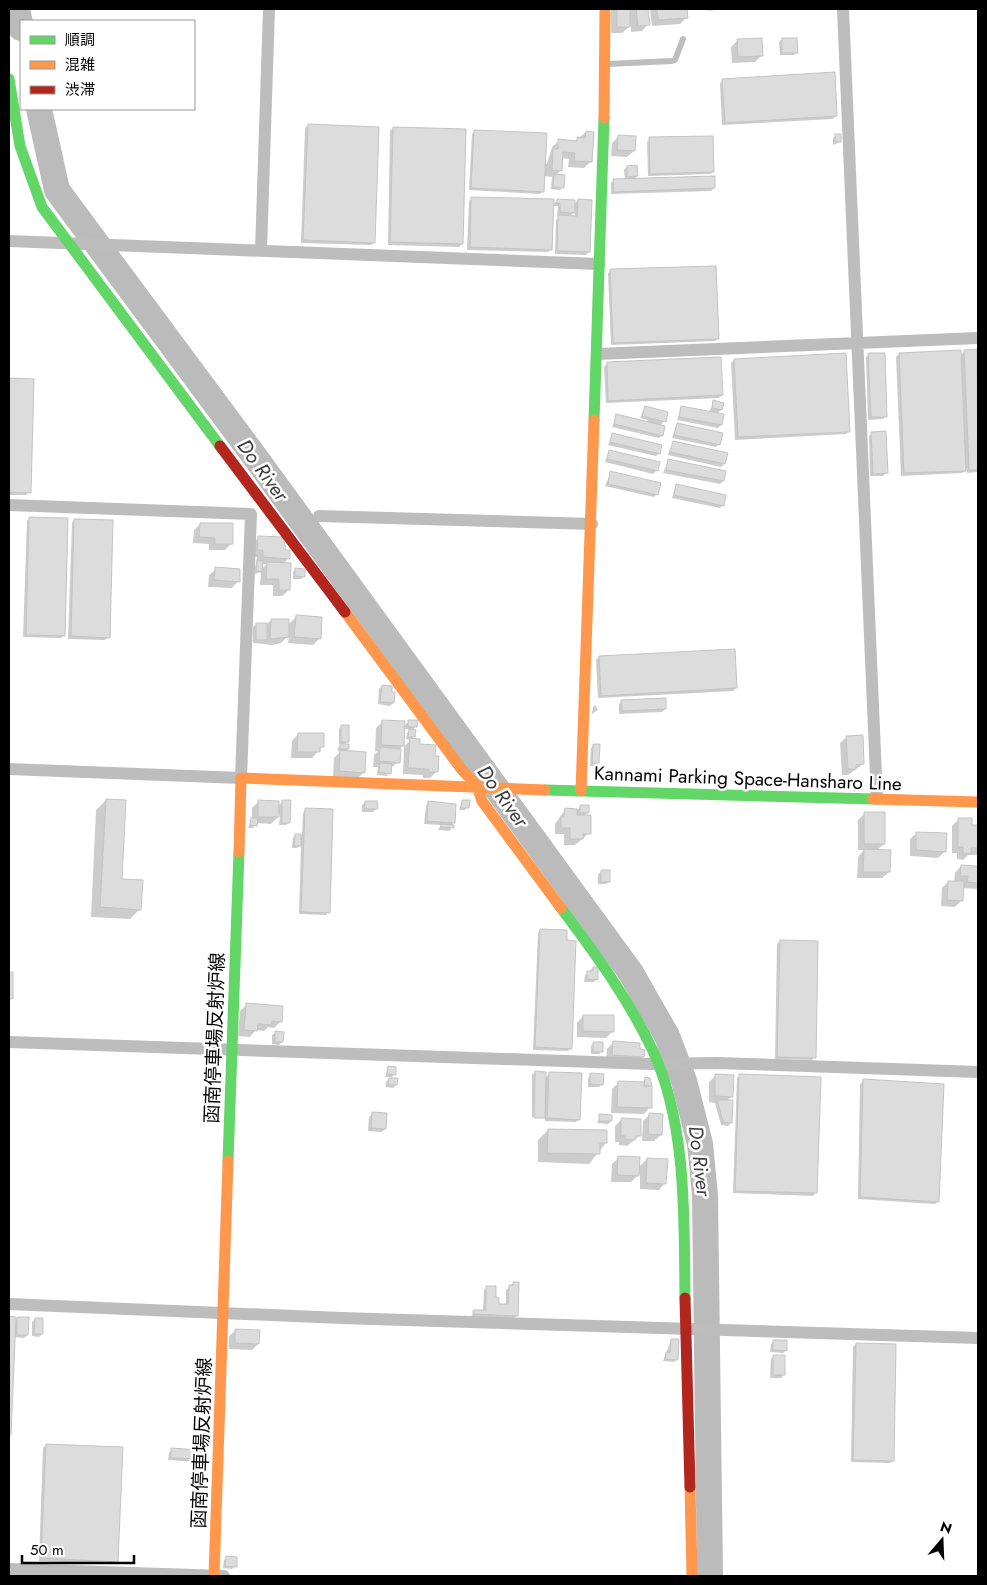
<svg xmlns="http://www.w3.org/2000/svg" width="987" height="1585" viewBox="0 0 987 1585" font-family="Jost,'Noto Sans JP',sans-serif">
<rect width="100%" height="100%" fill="#fff"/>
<!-- shadow -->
<path fill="#0003" fill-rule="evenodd" d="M611 9H647L648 24 642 31 631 32V25L622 33H611Z
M650 9H686L687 17 680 24 652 26Z
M708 9H723L708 11Z
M782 39 797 52 794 55H780L779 42Z
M738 40 761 56 755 62 732 63 731 47Z
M723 80 836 116 833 119 722 125 720 83Z
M308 125 374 242 371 245 301 243 305 128Z
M393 128 462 244 459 247 388 245 390 131Z
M475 131 547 164 552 147 559 141 574 142 586 132 590 162 584 168 568 167 569 159 562 158 561 170 556 175 563 187 560 190 551 189 552 177 544 176 543 191 540 194 469 190 472 134Z
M836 135 840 142 833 145V138Z
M619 136 634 151 627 157 611 156 612 143Z
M650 139 713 172 710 174 648 176 647 142Z
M627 167 637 176 633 180 714 188 711 191 611 194V183L614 180H625L624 170Z
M472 198 552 205 558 200 574 205 578 200 589 252 586 255 555 254 556 220 560 215H557L558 206H552L551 249 548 252 467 250 469 201ZM575 211V217H569Z
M611 270 718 338 715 341 611 345 608 273Z
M965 351H976L978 472 967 473V469L962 473 901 476 896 357 899 354 960 356Z
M869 355 886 416 883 419 868 420 866 357Z
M734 360 848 431 846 434 735 440 731 363Z
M607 364 722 395 719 398 606 403 604 367Z
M9 380H33L29 492 26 495H9Z
M714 402 721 410 717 414 721 425 718 428 677 420 682 407 709 412Z
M645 407 664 421 660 426 662 435 659 438 612 427 617 416 647 423 648 420 640 418Z
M677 425 719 444 716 447 672 438Z
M872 433 886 473 883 476H870L869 436Z
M613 434 659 453 656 456 608 445Z
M673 442 726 454 724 464 721 467 668 455Z
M609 451 658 463 656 471 653 474 605 462Z
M668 461 725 472 723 481 720 484 663 473Z
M611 473 657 494 654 497 605 486Z
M676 485 723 505 720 508 672 498Z
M30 518 64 635 61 638 23 637 27 521Z
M74 520 108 637 105 640 68 639 72 523Z
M200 524 232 543 225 550H209V544L193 543 194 530Z
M258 538 289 558 283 564 289 590 282 596H273V585H260L261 572 254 574 257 557 251 556 252 544ZM262 564H267L261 569Z
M216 569 238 581 232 588 208 587 209 575Z
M296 569 304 576 301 579H293V572Z
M296 617 320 638 313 645 288 643 289 635 281 643 272 645 253 643V627L256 624H267L271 620 288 625Z
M599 657 736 688 733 691 598 698 596 660Z
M382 686 393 703 390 706 378 704 379 689Z
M622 701 665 709 662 712 619 714V704Z
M595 705 598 710 592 714 593 707Z
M409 721 416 726 412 731 414 737 411 740 406 739 407 733 411 729H404L403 745 400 749 399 762 390 768 387 776 377 775 378 767H373L374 755 378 751H375L376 728 382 722 404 726Z
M342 726 347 742 344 745 348 749 344 752 364 772 357 779 333 777 334 758 341 751H338V748L341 745 339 744V729Z
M298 734 323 746 312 758H291L292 741Z
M847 737 863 764 848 775H842L840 743Z
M411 740 434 757 436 772 430 778H423V775L403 774 404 746Z
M594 745 598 763 595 766H590L591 748Z
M106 800 121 880 140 909 130 919 91 917 96 810Z
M259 801 278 806 283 801 289 822 286 825H279L280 815 271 824 256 823 253 828H248L252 819V808Z
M462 801 468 807 465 810H459Z
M365 802 376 809 373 812H362V805Z
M428 803 453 823 450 831 438 830 441 825 424 824 426 806Z
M581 807 587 813 584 816 589 833 575 845H564V834H555V824L565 810H577Z
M306 810 328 912 326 915 299 914 301 844 297 848H292L293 838 295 835H302L303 813Z
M865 813 884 844 877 850 889 872 882 878H857L858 857 864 850H858V820Z
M959 819 970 827H978V855H968L963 860 957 859V853H952V826Z
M917 833 945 851 938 858 910 856V839Z
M961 866 978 867V889L962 888V900L955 907 941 906 942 888 948 882H954L955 873Z
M601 872 609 882 606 884H598V874Z
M540 930 571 1048 568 1051 533 1050 538 933Z
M780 941 814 1057 812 1060 775 1059 777 944Z
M593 968 596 979 594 982H584L585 975Z
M247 1004 281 1021 274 1028 268 1027 264 1031 256 1030 250 1037 238 1036 240 1011Z
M583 1016 613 1031 606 1038 577 1037V1023Z
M275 1033 282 1042 279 1045 272 1044V1035Z
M614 1042 639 1050 643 1056 636 1063 606 1061 607 1049Z
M594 1043 602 1051 599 1054H591V1046Z
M388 1067 395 1074 390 1079 396 1085 393 1088 386 1087V1082L391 1077H385Z
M535 1072 545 1078 550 1073 579 1119 576 1122 545 1121V1116L543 1119V1117H532V1075Z
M591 1075 602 1084 599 1087H588V1078Z
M716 1075 731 1097 726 1102 731 1123 728 1126 721 1125 715 1103 709 1102V1082Z
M740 1076 815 1193 813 1196 733 1193 737 1078Z
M646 1078 650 1107 644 1114 611 1113 612 1089 618 1083H643Z
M863 1081 938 1201 935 1204 858 1199 860 1084Z
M372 1114 385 1129 382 1132 368 1131 369 1117Z
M649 1115 661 1135 654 1141H642L643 1121Z
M600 1116 611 1121 608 1124 597 1123Z
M622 1119 639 1136 627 1146 619 1145V1142H615V1126Z
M548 1130 606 1143 589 1164 538 1162V1140Z
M619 1157 638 1168 647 1159 665 1183 659 1190 640 1189V1173L631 1182H611L612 1164Z
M514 1283 517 1315 514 1318 471 1317 474 1311H483L484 1290 487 1288 498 1305 506 1306V1290Z
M9 1318H14V1322L18 1318 27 1335 24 1338 14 1337 9 1435Z
M35 1319 42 1334 39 1337 32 1336V1322Z
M236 1330 258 1344 252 1350 229 1349V1336Z
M671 1340 677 1359 674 1362 663 1361Z
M774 1341 786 1350 783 1353 770 1352 771 1344Z
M856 1344 893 1460 890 1463 851 1462 853 1347Z
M774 1356 784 1375 781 1378H770L771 1359Z
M46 1445 117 1561 114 1564 39 1561 43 1448Z
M172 1450 200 1459 197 1462 168 1460 169 1453Z
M227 1557 235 1566 232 1569 223 1568 224 1560Z"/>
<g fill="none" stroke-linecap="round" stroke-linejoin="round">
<!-- river -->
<path stroke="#bbb" stroke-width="26" d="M17 9 21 28
M39 109 57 190 65 201 255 457 631 973 667 1036 684 1081 700 1144 705 1195 710 1576"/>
</g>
<!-- building -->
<path fill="#dcdcdc" stroke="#c4c4c4" d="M617 9H630V27H617Z
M636 9H648L650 25 638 26Z
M657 9H687L688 18 658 20Z
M762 38 763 56 738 57 737 39Z
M782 38H797L798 53H782Z
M835 72 837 116 725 123 722 79Z
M308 124 379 127 375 243 303 240Z
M393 127 466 129 463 244 390 242Z
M474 130 547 133 544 192 471 188Z
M586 131 594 132 592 162 574 161 575 153 563 152 562 171 552 170 553 149H558V139L577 141V137L585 138Z
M835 134H841V142H836Z
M618 135 636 136 635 151 617 150Z
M713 136 714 172 650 174 649 137Z
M637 165 638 176 627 177V166Z
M554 174 565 175 564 188 553 187Z
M715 176V188L614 192 613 179Z
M471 197 554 199 552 250 470 247Z
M557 199 575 200V213L560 212V203L557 204Z
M578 199 592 200 590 252 557 251 558 215 577 216Z
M716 266 719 339 613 343 610 269Z
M977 349 978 470H969L964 350Z
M961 350 966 471 904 473 899 353Z
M846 353 850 432 738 437 734 359Z
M868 353H885L887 417H871Z
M721 357 723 395 608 401 607 362Z
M9 378 34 379 31 493 9 492Z
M713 400 724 403 722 410 712 408Z
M645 406 668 412 666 422 642 416Z
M681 406 724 414 722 425 679 417Z
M616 414 665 426 663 436 614 424Z
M677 423 723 433 720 445 674 435Z
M886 431 888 473 873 474 871 432Z
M612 433 662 445 660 454 610 442Z
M673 441 728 453 725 464 670 452Z
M609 450 660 462 658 471 607 459Z
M668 459 726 471 724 481 666 470Z
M610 471 661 483 658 495 608 484Z
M676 484 726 495 724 506 674 495Z
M29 517 68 518 65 636 26 635Z
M74 519 113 520 110 638 71 636Z
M200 523H233V544H215V538L199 537Z
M258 536 283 537 286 550H290V559L263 557V550H257Z
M257 560 263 561 262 572 256 571Z
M267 562 291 563 290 590H279V579H266Z
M215 567 240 569V582L214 580Z
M295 568 305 569V577L295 576Z
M296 615 322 617 321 639 294 637Z
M271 619H289V637L270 639Z
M256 623H267V640H256Z
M735 649 737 688 601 696 599 656Z
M382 685 392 686V692H395L394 703 380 702Z
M666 698V709L622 711 621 700Z
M382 720 405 721 404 746 381 745Z
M408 720H418L417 727H408Z
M341 725H349V742H341Z
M409 729 416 730 415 737H408Z
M298 733H324V747H320V752H297Z
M863 735 864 764 856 765V769H848L846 736Z
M410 738 420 739V744L436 745 435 756H439L438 772H429V769L408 768Z
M340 744H349V749H340Z
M593 744H600L599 763H592Z
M380 747 401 749 400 763 379 761Z
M340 750 366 752 365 773 339 771Z
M380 763 392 764 391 774 379 772Z
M106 799 126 800 122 879 143 880 141 910 100 907Z
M258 800 279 801V817H258Z
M282 800H291L290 823H282Z
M462 800H470L469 808H461Z
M365 801H377L378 809H365Z
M428 801 456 804 455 823 427 821Z
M580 805H589V813H580Z
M305 808 333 809 330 913 301 912Z
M565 808 577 809V815H591V834H583V839H570V828H561V816H564Z
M864 812H885V844H864Z
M251 818H258L257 826 250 825Z
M958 818H972V825H978V848H971V854L963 853V847H958Z
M441 824 454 825V828L441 827Z
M916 832 947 833 946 852 916 850Z
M295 834H301V846H294Z
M864 849 891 850 890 872H863Z
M961 865 978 866V883L967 882 968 876H960Z
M601 870H610V882H601Z
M948 881H964L963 901 947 900Z
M540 929 567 930V940L576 941 572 1049 535 1047Z
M780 940 818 941 816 1058 777 1057Z
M593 967H598V980L587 979V971H593Z
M9 972H13V999H9Z
M246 1003 283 1006 282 1022 272 1021V1025L258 1024 257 1031 244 1030Z
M583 1015H614V1032L583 1031Z
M275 1031 284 1032 283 1042H275Z
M613 1041 640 1043V1049L645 1050 644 1057 612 1055Z
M593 1042H603V1052H593Z
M388 1066 396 1067V1075L387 1074Z
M535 1071 546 1072 545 1118H534Z
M549 1072 582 1073 580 1120 547 1118Z
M590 1073 604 1074 603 1085 590 1084Z
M715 1074 734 1075 733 1097 715 1096Z
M739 1074 821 1077 817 1193 735 1191Z
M645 1077 650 1078 652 1086H644Z
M389 1078H398L397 1085H388Z
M863 1079 944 1084 939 1202 860 1197Z
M618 1081 645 1082 644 1086H652V1108L617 1107Z
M717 1100H733L732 1123 723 1122Z
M372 1112 387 1113 386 1129 371 1128Z
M649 1113 663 1114 662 1135 648 1134Z
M599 1114 612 1115V1121H599Z
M621 1118 641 1119V1136H636L635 1140 625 1139V1136H621Z
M548 1129 607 1130V1143H600V1154L547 1153Z
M618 1156 640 1157 639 1176 617 1175Z
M647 1158 668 1159 666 1184 646 1183Z
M513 1282H519L518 1316 473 1314V1310H486V1286H496V1297L499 1298V1304H508L509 1285H513Z
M9 1316 16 1317 11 1435H9Z
M17 1317H29L28 1335H17Z
M35 1318H43V1334H34Z
M235 1329 260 1330 259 1344 235 1343Z
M671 1339H679L678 1360 665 1359 666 1352 670 1353Z
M773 1340H787V1351L773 1350Z
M856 1343 896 1344 894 1461 853 1460Z
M773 1355H785V1375H773Z
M46 1444 123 1447 118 1562 41 1558Z
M171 1448 201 1450V1459L171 1458Z
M226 1556 237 1557V1567L225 1566Z"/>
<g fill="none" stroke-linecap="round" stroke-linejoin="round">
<!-- lane -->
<path stroke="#bdbdbd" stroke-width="6" d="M607 64 672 61 675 60 683 39"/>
<!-- street -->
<path stroke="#bdbdbd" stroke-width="12" d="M843 9 877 799
M9 241 599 264
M261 250 269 9
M597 354 978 338
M9 505 251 514 241 778 9 769
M319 516 592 524
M9 1042 651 1064 717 1063 978 1072
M9 1304 341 1318 978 1338
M9 1569 224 1576"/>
<!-- fast -->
<path stroke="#63d668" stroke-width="11" d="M9 79 20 146 42 207 220 446
M594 420 604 118
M545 790 873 799
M561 908C595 953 629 1000 653 1051 687 1125 684 1219 685 1298
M228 1161 239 852"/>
<!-- slow -->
<path stroke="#ff974d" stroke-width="11" d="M604 118 605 9
M345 612 462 770 477 786 482 801 561 908
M581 791 594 420
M873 799 978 802
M239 852 241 778 545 790
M690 1487 692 1576
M214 1576 228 1161"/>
<!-- jam -->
<path stroke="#b3261e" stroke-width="11" d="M220 446 345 612
M685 1298 690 1487"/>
</g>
<g text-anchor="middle" stroke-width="5" stroke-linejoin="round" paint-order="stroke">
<!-- street labels -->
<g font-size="19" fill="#000" stroke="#fff">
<text transform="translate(748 778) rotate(2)" y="7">Kannami Parking Space-Hansharo Line</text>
<text transform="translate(214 1038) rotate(-88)" y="7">函南停車場反射炉線</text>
<text transform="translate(201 1443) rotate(-88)" y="7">函南停車場反射炉線</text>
</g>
<!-- water labels -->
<g font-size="20" font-style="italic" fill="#3f3f3f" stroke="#fff">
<text transform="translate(263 470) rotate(54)" y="7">Do River</text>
<text transform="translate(503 796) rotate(54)" y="7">Do River</text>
<text transform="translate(700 1161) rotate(83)" y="7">Do River</text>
</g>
</g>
<!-- border -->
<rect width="987" height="1585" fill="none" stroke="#000000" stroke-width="20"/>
<!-- legend -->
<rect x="20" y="20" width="175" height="90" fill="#ffffff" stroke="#999999"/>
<rect x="30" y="36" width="25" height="8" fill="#63d668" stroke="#999999"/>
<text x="65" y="45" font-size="15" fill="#000000">順調</text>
<rect x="30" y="61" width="25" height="8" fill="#ff974d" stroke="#999999"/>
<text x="65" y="70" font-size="15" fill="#000000">混雑</text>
<rect x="30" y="86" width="25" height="8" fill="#b3261e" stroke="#999999"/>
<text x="65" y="95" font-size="15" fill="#000000">渋滞</text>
<!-- north arrow -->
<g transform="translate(942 1540) rotate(19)" stroke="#ffffff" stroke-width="4" paint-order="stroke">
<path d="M0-4L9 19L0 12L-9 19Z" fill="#000000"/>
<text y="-8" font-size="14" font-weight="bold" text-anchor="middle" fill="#000000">N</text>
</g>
<!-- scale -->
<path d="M22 1555v8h112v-8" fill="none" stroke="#000000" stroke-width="2.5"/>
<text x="30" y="1555" font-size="15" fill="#000000" stroke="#ffffff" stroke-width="4" paint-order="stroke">50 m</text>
</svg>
